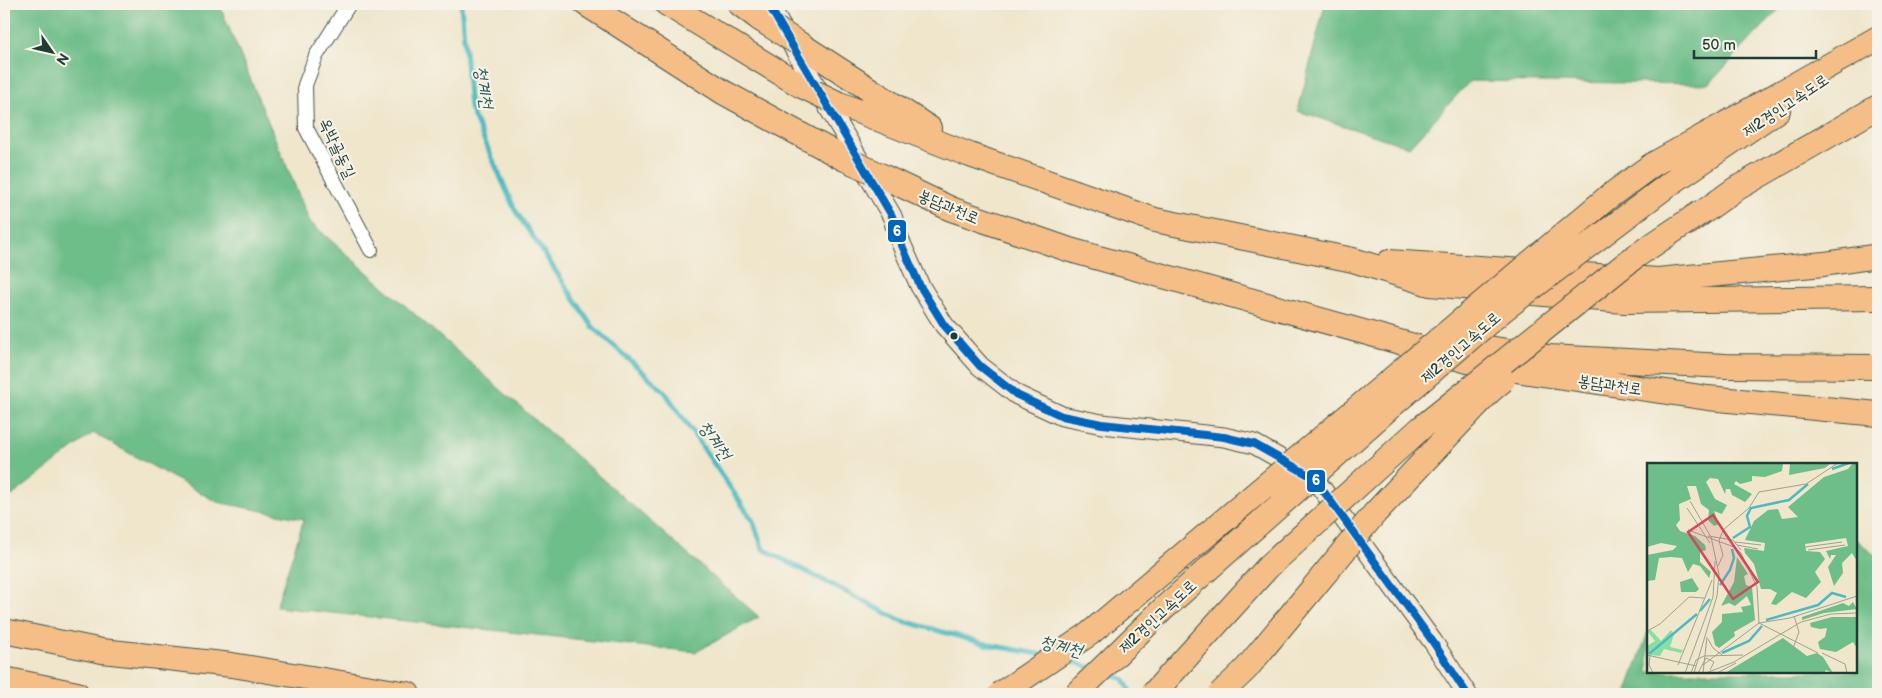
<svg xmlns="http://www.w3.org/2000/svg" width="1882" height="698" viewBox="0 0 1882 698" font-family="'Balsamiq Sans','Poor Story',sans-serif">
<rect width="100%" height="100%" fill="#f7f3e8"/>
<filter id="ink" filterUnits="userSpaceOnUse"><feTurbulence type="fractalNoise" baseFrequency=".02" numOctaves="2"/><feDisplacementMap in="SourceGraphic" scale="10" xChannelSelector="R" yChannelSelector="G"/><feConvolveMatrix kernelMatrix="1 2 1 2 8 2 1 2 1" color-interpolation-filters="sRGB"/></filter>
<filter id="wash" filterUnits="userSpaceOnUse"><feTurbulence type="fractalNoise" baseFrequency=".0096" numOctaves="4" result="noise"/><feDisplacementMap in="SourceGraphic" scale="20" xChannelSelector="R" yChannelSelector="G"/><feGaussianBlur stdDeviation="1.12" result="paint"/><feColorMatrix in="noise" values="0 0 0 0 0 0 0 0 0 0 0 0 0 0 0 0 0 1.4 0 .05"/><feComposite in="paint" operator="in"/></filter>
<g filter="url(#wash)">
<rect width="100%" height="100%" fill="#efe6cc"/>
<!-- forest -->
<path fill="#6ebe89" stroke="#467e5e" d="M4 4H219L310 222 759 617 696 652 276 607 304 519 217 502 93 433 4 502Z
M1325 4H1784L1709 84 1470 81 1409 147 1298 111Z
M1856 539 1878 558V694H1626L1648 632V672H1856Z"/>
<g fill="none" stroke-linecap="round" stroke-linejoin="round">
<!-- stream -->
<path stroke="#4cbbc1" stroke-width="5" d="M461 4 470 108 515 210 593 327 665 392 753 521 763 549 900 620 990 645 1044 655
M1065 659 1092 668
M1108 673 1124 679 1131 694"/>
</g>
</g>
<g filter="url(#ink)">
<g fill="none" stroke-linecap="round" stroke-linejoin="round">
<defs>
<path id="street" d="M349 4 316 56 305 85 306 128 371 250"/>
<path id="secondary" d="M768 4 892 216 900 241 920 286 944 325 980 366 1017 395 1062 416 1102 424 1224 437 1254 444 1314 478 1433 642 1467 694"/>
<path id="highway" d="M586 4 723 92 843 158
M667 4 800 85
M740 4 760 19
M801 45 929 128
M837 103 970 155 1155 220 1353 260 1430 284 1624 301 1878 298
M1652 165 1878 38
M882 176 951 209 1070 250 1482 365 1708 398 1878 414
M1668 185 1778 110
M1688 223 1734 190 1878 107
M1389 262 1658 280 1824 264 1878 256
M1447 342 1548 357 1726 366 1878 367
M4 631 102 651 232 665 408 694
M4 679 77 694"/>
</defs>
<!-- street casing -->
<use href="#street" stroke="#3e564b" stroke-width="16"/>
<!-- secondary casing -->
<use href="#secondary" stroke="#3e564b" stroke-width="21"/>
<!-- highway casing -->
<use href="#highway" stroke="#3e564b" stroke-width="26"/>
<!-- street -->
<use href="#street" stroke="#fff" stroke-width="14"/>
<!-- secondary -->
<use href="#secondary" stroke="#fbe5cf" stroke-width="19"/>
<!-- highway -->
<use href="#highway" stroke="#f6be87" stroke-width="24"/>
<defs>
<path id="highway-bridge" d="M760 19 801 45
M800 85 837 103
M843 158 882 176
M1000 694 1089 634 1607 198 1652 165
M1076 694 1163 609 1389 408 1503 310 1668 185
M1153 694 1268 567 1421 428 1633 258 1703 211
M1220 694 1246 669 1375 513 1490 391 1503 380"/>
</defs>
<!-- highway-bridge casing -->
<use href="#highway-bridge" stroke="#3e564b" stroke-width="26" stroke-linecap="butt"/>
<!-- highway-bridge -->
<use href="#highway-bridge" stroke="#f6be87" stroke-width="24"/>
<defs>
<path id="bus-1" d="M768 4 892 216 900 241 920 286 944 325 980 366 1017 395 1062 416 1102 424 1224 437 1254 444 1314 478 1433 642 1467 694"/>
</defs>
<!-- bus-1 casing -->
<use href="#bus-1" stroke="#f7f3e8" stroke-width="11"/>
<!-- bus-1 -->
<use href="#bus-1" stroke="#0065bd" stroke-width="8"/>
</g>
</g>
<!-- markers -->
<circle fill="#1f3d34" stroke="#f7f3e8" stroke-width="2" cx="954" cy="336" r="4.5"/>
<g text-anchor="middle" stroke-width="4" stroke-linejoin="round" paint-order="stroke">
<!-- street labels -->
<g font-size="16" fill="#1f3d34" stroke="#f7f3e8">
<text transform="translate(1785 105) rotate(-34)" y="6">제2경인고속도로</text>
<text transform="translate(338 148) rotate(65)" y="6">옥박골동길</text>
<text transform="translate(949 206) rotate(23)" y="6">봉담과천로</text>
<text transform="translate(1460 347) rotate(-41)" y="6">제2경인고속도로</text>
<text transform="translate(1610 384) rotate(8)" y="6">봉담과천로</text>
<text transform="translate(1157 616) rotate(-43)" y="6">제2경인고속도로</text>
</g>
<!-- water labels -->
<g font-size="18" font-style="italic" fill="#2a5c57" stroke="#f7f3e8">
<text transform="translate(484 87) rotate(81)" y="6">청계천</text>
<text transform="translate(715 440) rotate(55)" y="6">청계천</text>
<text transform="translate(1061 646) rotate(14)" y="6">청계천</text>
</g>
</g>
<!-- overview -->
<g transform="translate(1647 463)">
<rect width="210" height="210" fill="#efe6cc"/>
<path d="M4 167 14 178 24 167 26 170 14 183 1 191 0 183 8 178 0 168ZM27 171 23 184 36 187 34 190 17 186 13 193 3 192Z" fill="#88dfa3"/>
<path d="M0 0H136L135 8 118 14 105 13V18L93 21 89 18 87 21 105 31 98 39 85 32 83 26H79L78 31 71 16 63 15 59 19 68 36 80 42 75 51 67 48 72 61 67 63 61 57 62 47 54 41 49 23H40L44 36 32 41 33 57 29 62 33 68 48 73 58 82 59 87 53 89V99L64 109 62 115 53 103 46 101 41 109 35 95 24 94 12 95 8 117 0 118V92L26 87 30 83 14 80 0 84ZM143 0H184L178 5 142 12ZM206 0H210V98L205 90 195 100 196 110 187 123 181 104 189 92H184L183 96 179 88 201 83 199 75 158 81 159 88 173 89 178 96 168 109 174 119 159 135 145 129 129 142 124 141 130 130 123 126H114L107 101 98 90 97 85 117 88 118 80 98 77 107 58 121 47 131 46 135 56 151 54 141 44 177 14 201 6ZM90 94 101 111 97 113 99 122 105 124 108 157 87 169 88 173 72 185 68 182 65 169 75 159V151L96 149 94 144 104 142 100 133 88 143 82 140 74 143 87 119ZM45 115 52 126 49 129H34L33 119ZM206 139 210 146 177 150 155 157V154L196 140 202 143ZM185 154H210V185L206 179 189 189 173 186 171 179 178 174 180 165 173 166 164 164 163 160ZM136 175 160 193 170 190 176 194 186 210 179 207 177 210H78Z" fill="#6ebe89"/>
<path fill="none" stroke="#4cbbc1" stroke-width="2.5" d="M185 6 202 0M86 75 103 64 100 53 104 45 142 37 161 21M73 122 83 107 87 95 85 86M53 148 63 136M119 157 171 142 185 130 199 134M75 190 102 178 115 163M2 191 50 151"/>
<path fill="none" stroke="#9ca28f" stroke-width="1" d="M43 38 64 74 72 111 70 133 47 210M40 45 63 80M41 67 87 84 94 90 110 124 112 160M61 73 86 77 94 87M88 79 114 82M90 82 111 86M158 84 195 79M161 87 198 82M71 103 76 92 72 78 76 67 102 45 112 29 159 21 191 0M112 160 171 190M0 168 13 161 42 134 57 135M61 176 66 185 75 192M145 188 152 169 147 153M175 190 198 201 200 210M0 192 49 203M3 193 2 202 6 210M31 202 65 117M56 202 112 160 143 155 210 133M38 210 66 134 68 98M44 210 49 197 57 193 96 192M51 210 59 195 67 199 63 207M56 210 60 174M59 210 87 199 154 159 184 151 210 150M70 210 89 200"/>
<path fill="#d1495b" fill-opacity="0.15" stroke="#d1495b" stroke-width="2.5" d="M66 52 111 119 86 136 41 69Z"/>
<rect width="210" height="210" fill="none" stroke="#1f3d34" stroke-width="2.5"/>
</g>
<g stroke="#f7f3e8" stroke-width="2">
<rect x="887" y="219" width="20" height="24" rx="5" fill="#0065bd"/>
<rect x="1306" y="469" width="20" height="24" rx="5" fill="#0065bd"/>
</g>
<g font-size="14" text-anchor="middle" font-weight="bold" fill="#fff">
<text x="897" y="236">6</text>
<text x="1316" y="485">6</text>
</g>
<!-- margin -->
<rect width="1882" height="698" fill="none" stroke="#f7f3e8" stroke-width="20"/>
<!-- north arrow -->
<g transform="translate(52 52) rotate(124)" stroke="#f7f3e8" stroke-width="4" paint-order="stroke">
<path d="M0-4L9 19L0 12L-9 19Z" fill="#1f3d34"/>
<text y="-8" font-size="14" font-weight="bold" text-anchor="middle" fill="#1f3d34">N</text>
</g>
<!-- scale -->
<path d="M1694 50v8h122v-8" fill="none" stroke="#1f3d34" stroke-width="2.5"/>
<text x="1702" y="50" font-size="15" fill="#1f3d34" stroke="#f7f3e8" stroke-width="4" paint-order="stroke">50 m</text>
</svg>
